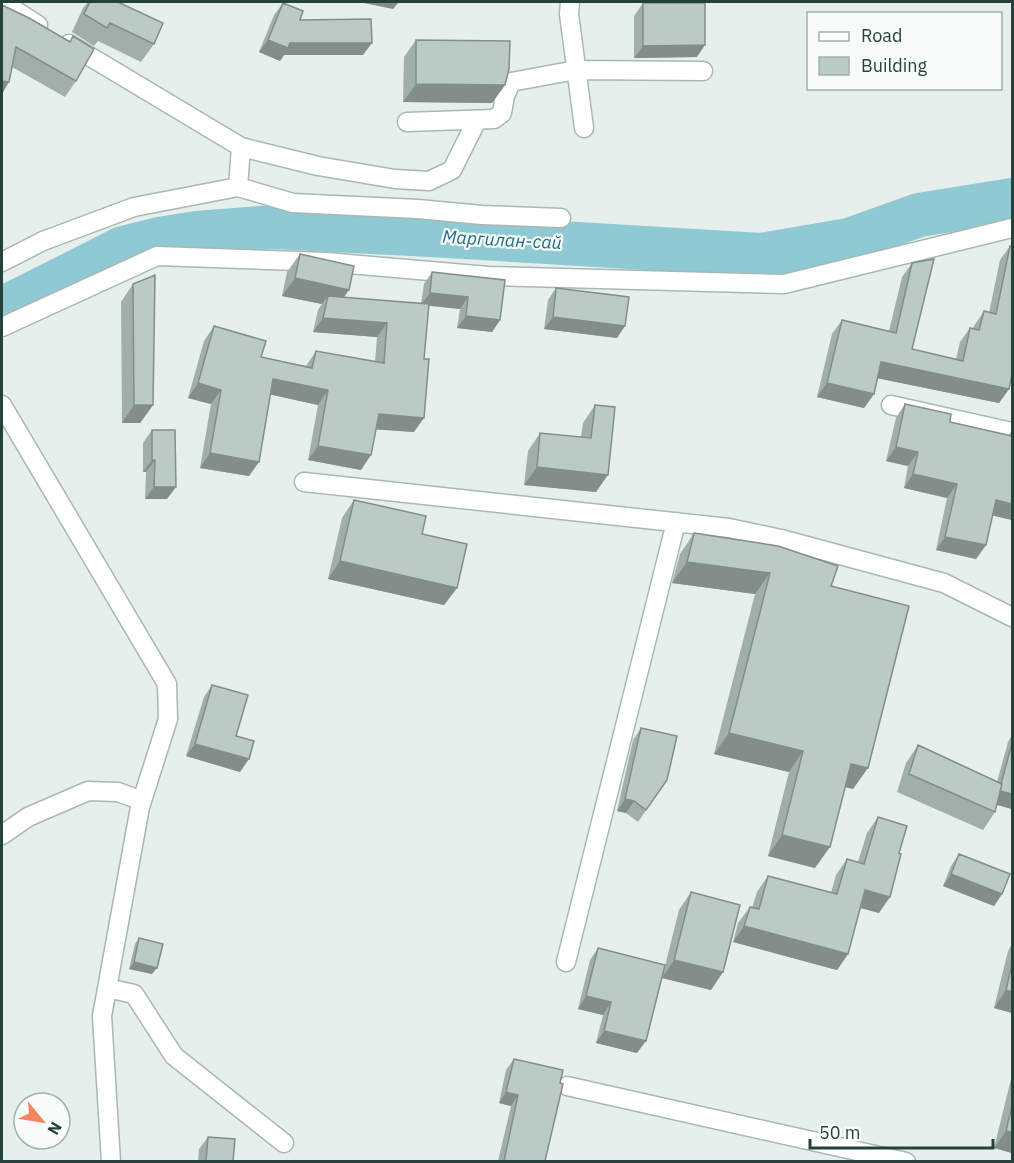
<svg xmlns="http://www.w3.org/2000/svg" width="1014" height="1163" viewBox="0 0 1014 1163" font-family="'IBM Plex Sans',sans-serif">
<rect width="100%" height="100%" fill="#e6efeb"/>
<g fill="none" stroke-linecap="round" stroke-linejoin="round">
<!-- river -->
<path stroke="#8ec9d4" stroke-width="44" d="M2 309 123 248 159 239 197 233 273 227 431 235 761 255 849 240 919 215 1012 200"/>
<defs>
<path id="minor" d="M2 2 38 25
M570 2 569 14 584 128
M69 44 241 147 238 187
M407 122 494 119 502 113 505 96 511 82 576 70 703 71
M241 147 318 166 395 179 429 181 452 170 477 120
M2 262 43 241 134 207 238 187 293 203 418 209 482 215 561 218
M2 327 157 256 326 262 488 276 784 284 1012 228
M2 405 167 684 168 719 140 807 102 1016 111 1162
M891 405 1012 432
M304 482 729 528 781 539 944 583 1012 617
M2 835 28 817 88 791 118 792 142 801
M566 962 676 522
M107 988 134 994 174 1056 284 1143
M567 1086 906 1162"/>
</defs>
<!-- minor casing -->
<use href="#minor" stroke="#a8b8b2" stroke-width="21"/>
<!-- minor -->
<use href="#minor" stroke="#fff" stroke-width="18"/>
</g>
<!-- wall -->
<path fill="#a1aea9" d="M88 2H118L154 44 141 62 98 41 94 46 72 32 83 8Z
M283 3 300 20 363 55H284L280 61 259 52 274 15Z
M643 3 697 57 634 58V16Z
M2 5 70 41 73 36 76 81 65 97 12 67Z
M416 40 505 85 492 103 403 102 404 57Z
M1010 246 1009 389 999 403 878 378 874 394 864 408 817 397 832 334 842 320 889 331 902 277 912 263V349L956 359 960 342 970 328H973L974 326 984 311 989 313 1000 260Z
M300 254 349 290 343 297 421 304 424 284 432 272 500 320 492 332 457 328 460 309 429 305 414 432 376 429 361 470 308 460 318 405 270 394 249 476 200 468 211 404 188 398 204 341 214 326 261 357 306 366 316 351 375 362 377 337 313 332 318 310 322 304 282 296 287 272Z
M133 284 153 405 140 423H122L121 302Z
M556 288 617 338 544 329 548 300Z
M905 404 950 422 1009 435 1012 430V520L992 515 986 545 976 559 936 550 947 498 904 488 908 466 886 461 896 418Z
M595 405 596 492 524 485 528 451 540 433 581 437 583 423Z
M152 430 167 499H145L146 472H143V443Z
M354 500 422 534 457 588 444 605 328 579 342 518Z
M694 533 831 586 853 789 845 787 815 868 768 856 789 772 714 754 755 594 672 583 680 554Z
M212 685 236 736 240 772 186 756 204 697Z
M641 728 667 780 638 822 626 813 617 811 633 740Z
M1012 735V809L997 805 995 812 983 830 897 792 906 763 918 745 997 782 1008 742Z
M878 817 879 913 860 908 848 954 837 970 733 942 738 923 750 907 752 908 757 892 768 876 831 893 836 875 847 859 858 862 867 833Z
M959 854 1002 894 994 906 943 886 951 866Z
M691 892 723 972 711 990 662 978 679 910Z
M139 938 152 974 129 969 135 944Z
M1012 944V1013L994 1008 1008 951Z
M598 948 637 1053 596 1043 603 1015 578 1009 590 960Z
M514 1059 560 1083 545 1161H498L511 1106 499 1103 506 1070Z
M1012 1075V1153L994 1148Z
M208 1137 233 1161H198L199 1149Z"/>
<!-- shaded-wall -->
<path fill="#838d89" d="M359 2H399L393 9Z
M268 40 290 43H372L363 55H284L280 61 259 52Z
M705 45 697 57 634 58 643 46Z
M2 81 9 82 2 94Z
M416 84 505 85 492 103 403 102Z
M295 278 349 290 337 307 328 296 322 304 282 296Z
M430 293 468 297 460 309 421 305Z
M466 316 500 320 492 332 457 328Z
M553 317 625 326 617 338 544 329Z
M323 318 387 323 377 337 313 332Z
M881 362 1009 389 999 403 871 377Z
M273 379 328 390 318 405 263 393Z
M198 383 221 390 211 404 188 398Z
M827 383 874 394 864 408 817 397Z
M134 405H153L140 423H122Z
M379 414 424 418 414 432 369 429Z
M318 446 371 455 361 470 308 460Z
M896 447 918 452 908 466 886 461Z
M210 453 259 462 249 476 200 468Z
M152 460H155L146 472H143Z
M537 467 608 475 596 492 524 485Z
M913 474 957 484 947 498 904 488Z
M154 487H176L167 499H145Z
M996 500 1012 504V520L986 514Z
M945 537 986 545 976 559 936 550Z
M340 561 457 588 444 605 328 579Z
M687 562 770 573 755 594 672 583Z
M729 733 803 751 789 772 714 754Z
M195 744 249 759 240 772 186 756Z
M851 764 868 768 853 789 837 785Z
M999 791 1012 794V809L991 803Z
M625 799 634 801 626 813 617 811Z
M782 835 830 847 815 868 768 856Z
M951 874 1002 894 994 906 943 886Z
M865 890 890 897 879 913 854 906Z
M744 926 848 954 837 970 733 942Z
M674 960 723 972 711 990 662 978Z
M134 962 157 968 152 974 129 969Z
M1006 990 1012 992V1013L994 1008Z
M586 996 611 1002 603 1015 578 1009Z
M604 1031 646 1041 637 1053 596 1043Z
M506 1092 518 1095 511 1106 499 1103Z
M1006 1131 1012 1132V1153L994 1148Z"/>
<!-- building -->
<path fill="#bbcac4" stroke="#838d89" stroke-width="1.5" d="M90 2H118L163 23 154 44 110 23 107 28 84 14Z
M283 3 303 11 300 20 371 19 372 43H290L288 48 268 40Z
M643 3H705V45L643 46Z
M2 5 29 18 70 42 73 36 94 49 76 81 16 47 9 82 2 81Z
M416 40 510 41 509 69 505 85 416 84Z
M1010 246H1012V374L1009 389 881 362 874 394 827 383 842 320 896 333 912 263 934 259 912 349 963 361 970 328 979 330 984 311 996 314Z
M300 254 354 266 349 290 295 278Z
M432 272 505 280 500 320 466 316 468 297 430 293Z
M155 275 153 405H134L133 284Z
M556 288 629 297 625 326 553 317Z
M328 296 429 304 424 359H429L424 418 379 414 371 455 318 446 328 390 273 379 259 462 210 453 221 390 198 383 214 326 266 341 261 357 312 368 316 351 384 363 387 323 323 318Z
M905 404 951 414 950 422 1012 436V433V504L996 500 986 545 945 537 957 484 913 474 918 452 896 447Z
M595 405 615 407 608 475 537 467 540 433 591 438Z
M152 430H175L176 487H154L155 460H152Z
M354 500 426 516 422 534 467 544 457 588 340 561Z
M694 533 778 546 838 566 831 586 909 606 868 768 851 764 830 847 782 835 803 751 729 733 770 573 687 562Z
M212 685 248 695 236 736 254 741 249 759 195 744Z
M641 728 677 736 667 780 646 810 634 801 625 799Z
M1012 743V794L1000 791 1002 784H1001Z
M918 745 1002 784 995 812 909 774Z
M878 817 907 826 899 853 901 854 890 897 865 890 848 954 744 926 750 907 759 909 768 876 837 894 847 859 864 864Z
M959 854 1010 874 1002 894 951 874Z
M691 892 740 905 723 972 674 960Z
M139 938 163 944 157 968 134 962Z
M598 948 665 965 646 1041 604 1031 611 1002 586 996Z
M1012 964V992L1006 990Z
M514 1059 563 1070 560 1083 563 1084 545 1161H504L518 1095 506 1092Z
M1012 1106V1132L1006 1131Z
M208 1137 235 1139 233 1161H206Z"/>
<g text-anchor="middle" stroke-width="4.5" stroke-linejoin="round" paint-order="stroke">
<!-- water labels -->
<g font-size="18" font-style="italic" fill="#1c6f80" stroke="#f7fbf9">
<text transform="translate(502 240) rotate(3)" y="6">Маргилан-сай</text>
</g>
</g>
<!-- border -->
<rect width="1014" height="1163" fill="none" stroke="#24423a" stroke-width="6"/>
<!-- legend -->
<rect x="807" y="12" width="195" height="78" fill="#f7fbf9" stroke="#a3b1ad" stroke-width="1.5"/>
<rect x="819" y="32" width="30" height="9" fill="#ffffff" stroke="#a3b1ad" stroke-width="1.5"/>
<text x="861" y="42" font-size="18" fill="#24423a">Road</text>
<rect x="819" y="57" width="30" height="18" fill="#bbcac4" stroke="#a3b1ad" stroke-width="1.5"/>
<text x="861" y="72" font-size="18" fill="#24423a">Building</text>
<!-- north arrow -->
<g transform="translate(42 1121) rotate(120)"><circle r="28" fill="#f7fbf9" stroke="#a3b1ad" stroke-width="1.5"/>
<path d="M0-4.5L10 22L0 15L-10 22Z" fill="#f4845f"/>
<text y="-9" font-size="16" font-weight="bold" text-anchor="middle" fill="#24423a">N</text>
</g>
<!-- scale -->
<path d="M810 1139v9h183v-9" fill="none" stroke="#24423a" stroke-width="3"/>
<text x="819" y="1139" font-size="18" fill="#24423a" stroke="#f7fbf9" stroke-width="4.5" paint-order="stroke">50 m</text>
</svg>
